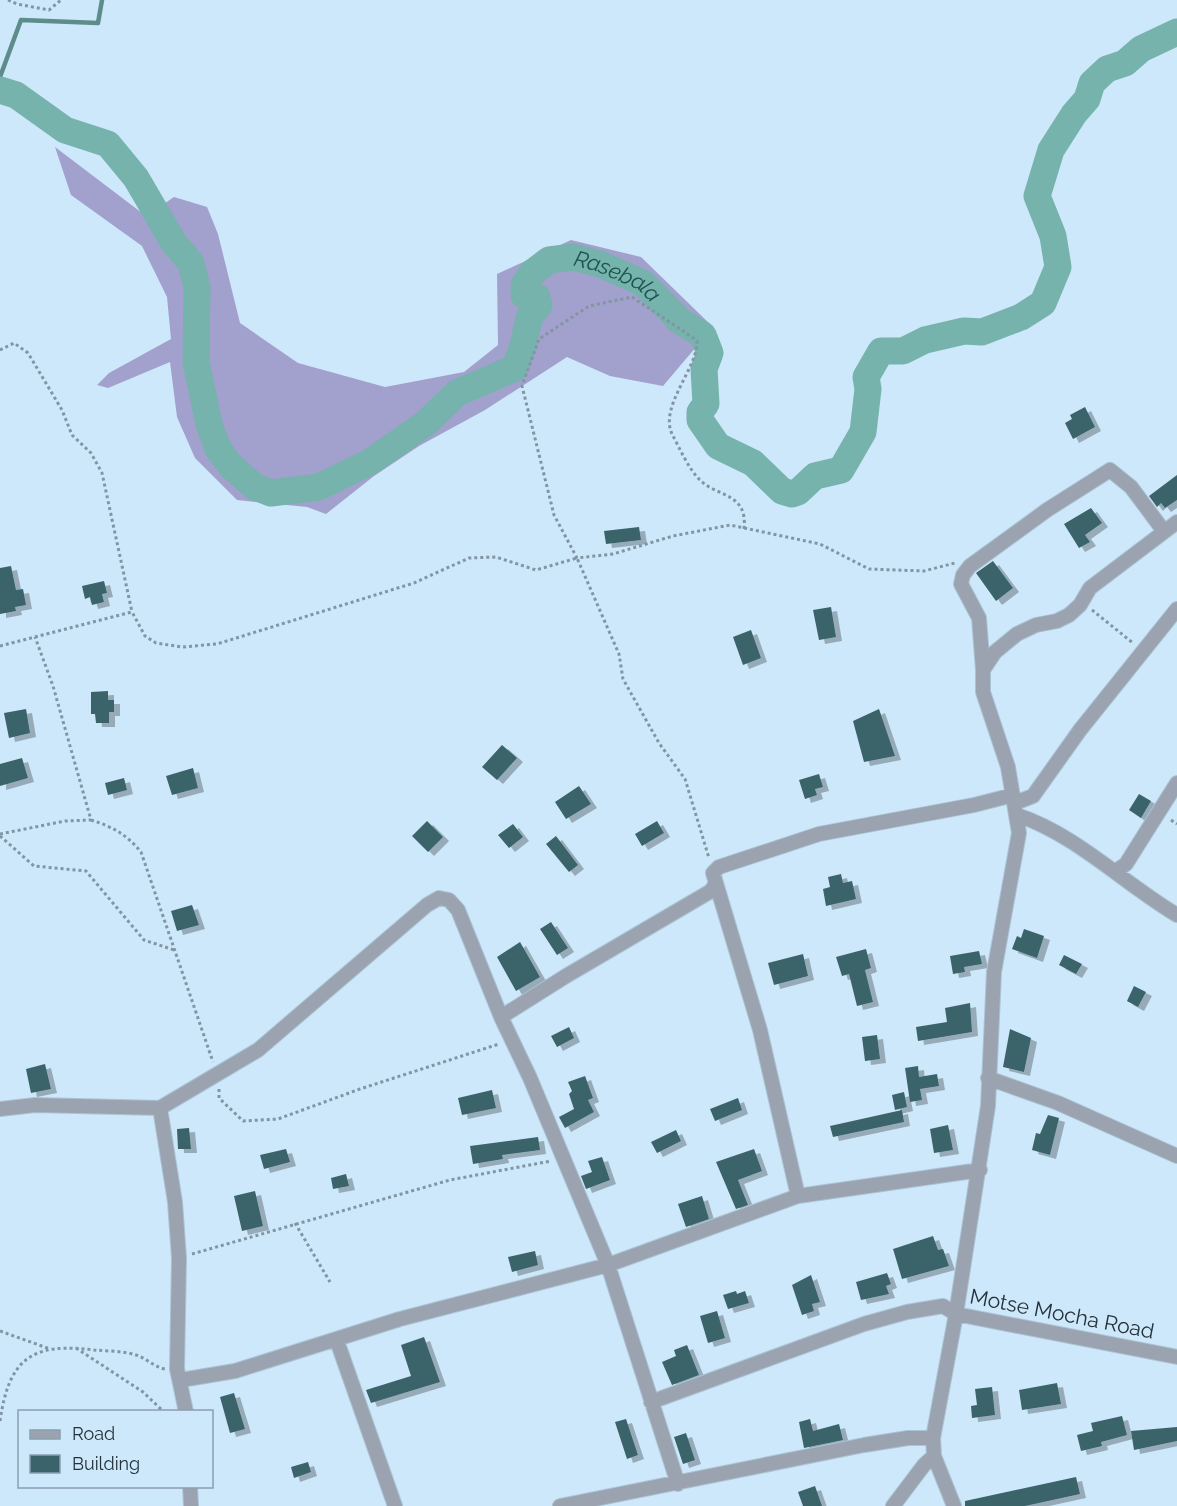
<svg xmlns="http://www.w3.org/2000/svg" width="1177" height="1506" viewBox="0 0 1177 1506" font-family="Raleway,sans-serif">
<defs>
<filter id="shadow"><feDropShadow dx="6" dy="4" stdDeviation="0" flood-color="#0004"/></filter>
</defs>
<rect width="100%" height="100%" fill="#cde8fa"/>
<!-- forest -->
<path fill="#a2a0cc" d="M55 147 146 216 174 197 207 207 218 234 240 323 298 363 385 387 464 372 498 345 497 274 571 240 641 257 713 327 663 386 610 376 567 357 485 410 419 446 374 476 326 514 307 507 237 500 195 458 177 417 170 362 108 388 97 385 109 373 171 339 167 297 142 246 71 195Z"/>
<g fill="none" stroke-linecap="round" stroke-linejoin="round">
<!-- stream -->
<path stroke="#5e8c8a" stroke-width="4.5" d="M0 77 21 20 98 23 102 0"/>
<!-- river -->
<path stroke="#76b3ac" stroke-width="27" id="s1" d="M0 90 16 95 65 130 108 144 136 178 174 243 191 263 197 287 196 362 209 424 218 449 231 466 255 487 271 493 319 487 370 462 426 423 457 393 515 368 523 346 529 318 539 305 537 297 528 298 524 295V285L532 273 549 260 573 257 600 264 643 283 680 321 703 335 710 353 704 369 706 404 700 412V420L718 446 753 463 782 491 792 494 798 492 815 476 841 470 863 432 868 389 866 377 881 351H903L925 340 964 331 982 332 1021 317 1043 303 1058 267 1053 236 1037 196 1051 150 1074 114 1087 99 1092 83 1107 69 1125 63 1141 49 1177 32"/>
</g>
<!-- building -->
<path fill="#3b636b" filter="url(#shadow)" d="M1085 407 1095 427 1073 439 1065 423 1072 419 1070 415Z
M1177 475V500L1165 508 1161 503 1157 507 1149 496Z
M1091 508 1102 523 1085 535 1090 542 1079 548 1064 524Z
M639 527 641 540 606 544 604 531Z
M993 561 1013 588 996 601 976 573Z
M11 566 16 590 23 589 26 605 15 607 16 611 0 614V568Z
M104 581 107 593 102 594 104 602 92 605 90 597 85 599 82 586Z
M831 607 836 637 819 640 813 610Z
M751 630 761 658 743 665 733 637Z
M108 691V700H114V712H109V723H96L95 714H91V692Z
M26 709 30 733 9 738 4 713Z
M879 709 895 756 864 762 853 721Z
M502 745 517 758 497 780 482 767Z
M22 758 28 778 0 786V764Z
M193 768 198 788 172 795 166 776Z
M819 774 823 787 815 789 817 795 805 799 799 780Z
M124 778 127 790 108 795 105 783Z
M579 786 591 804 566 819 555 802Z
M1139 794 1151 801 1141 818 1129 810Z
M427 821 443 837 428 852 412 836Z
M657 821 664 833 642 846 635 834Z
M513 824 523 837 509 848 498 835Z
M556 836 578 865 569 872 546 844Z
M841 874 843 883 852 881 856 899 826 906 823 889 830 887 828 877Z
M192 905 199 925 177 931 171 911Z
M551 922 568 948 557 955 540 929Z
M1024 929 1044 936 1037 958 1012 949 1017 936 1021 938Z
M520 942 540 977 516 991 497 957Z
M866 949 871 968 865 970 873 1002 857 1006 849 974 842 976 836 957Z
M979 951 982 964 964 967 965 972 953 974 950 956Z
M803 954 808 976 774 985 768 963Z
M1064 955 1082 964 1076 974 1059 965Z
M1134 986 1146 992 1138 1007 1127 1001Z
M970 1003 972 1032 918 1041 916 1027 947 1022 945 1008Z
M569 1027 574 1038 557 1047 551 1036Z
M1010 1029 1031 1038 1024 1072 1003 1067Z
M877 1035 880 1059 865 1061 862 1037Z
M45 1064 51 1089 31 1093 26 1069Z
M918 1066 919 1077 937 1074 939 1086 920 1089 922 1100 910 1102 905 1068Z
M585 1076 593 1098 588 1100 594 1112 565 1128 559 1117 574 1109 569 1094 572 1091 568 1082Z
M492 1090 496 1108 462 1115 458 1098Z
M904 1092 907 1107 895 1110 892 1095Z
M738 1098 742 1110 715 1121 710 1109Z
M902 1110 904 1122 833 1137 830 1126Z
M1048 1115 1059 1118 1050 1155 1032 1150 1036 1133 1040 1134Z
M948 1125 953 1150 934 1153 930 1129Z
M189 1128 191 1149H178L177 1129Z
M676 1130 681 1141 657 1153 651 1142Z
M538 1137 540 1150 502 1155 503 1159 473 1164 470 1146Z
M286 1149 290 1162 264 1169 260 1155Z
M754 1149 762 1171 738 1180 748 1205 736 1209 716 1162Z
M602 1157 610 1180 586 1189 581 1176 592 1172 588 1161Z
M346 1174 349 1186 333 1189 331 1178Z
M255 1191 263 1226 242 1231 234 1196Z
M702 1196 709 1219 686 1227 678 1204Z
M933 1236 938 1250 943 1249 949 1266 902 1279 893 1249Z
M535 1251 538 1265 512 1272 508 1257Z
M887 1273 891 1284 886 1286 889 1294 861 1300 856 1282Z
M811 1275 820 1302 812 1304 814 1311 802 1315 792 1285Z
M736 1291 737 1294 745 1291 749 1303 728 1309 723 1295Z
M717 1311 725 1338 708 1343 700 1316Z
M424 1337 440 1382 371 1403 366 1390 411 1376 401 1345Z
M687 1345 699 1375 672 1385 662 1362 676 1356 674 1350Z
M1057 1383 1061 1404 1022 1410 1019 1390Z
M992 1387 995 1415 972 1418 971 1406 977 1405 975 1389Z
M234 1393 245 1429 230 1433 220 1397Z
M1122 1416 1127 1435 1101 1442 1102 1446 1081 1451 1077 1435 1093 1431 1091 1423Z
M626 1419 638 1455 627 1459 615 1422Z
M810 1419 813 1431 839 1424 843 1440 804 1448 799 1422Z
M1177 1427V1441L1134 1450 1131 1431Z
M686 1433 695 1460 683 1464 674 1437Z
M308 1462 311 1472 294 1478 291 1467Z
M1076 1477 1080 1494 1025 1506H965V1501Z
M815 1486 822 1506H803L798 1492Z"/>
<g fill="none" stroke-linecap="round" stroke-linejoin="round">
<defs>
<path id="street" d="M983 670 979 618 961 584 963 575 970 566 1047 510 1110 470 1131 487 1163 530
M1015 803 1033 796 1080 730 1177 609
M1017 815C1077 835 1123 883 1177 915
M1116 871 1126 864 1177 783
M501 1017 566 976 711 891 716 883
M988 1078 1058 1103 1177 1156
M0 1109 35 1105 160 1108
M798 1196 760 1030 713 873 719 867 819 834 974 805 1013 795
M337 1341 395 1506
M181 1380 235 1371 400 1319 608 1265 798 1196 980 1170
M651 1402 864 1324 907 1312 943 1306 956 1314 988 1106 994 972 1019 833 1008 767 983 692V670L995 652 1017 634 1036 625 1057 621 1069 615 1080 605 1090 588 1177 522
M186 1412 177 1369 179 1258 175 1202 160 1108 258 1050 427 905 439 898 449 900 458 910 501 1017 530 1078 608 1265 678 1484
M190 1486 191 1506
M560 1506 864 1445 908 1438H933
M893 1506 924 1465 934 1456
M954 1506 934 1456 933 1438 956 1314 1177 1357"/>
</defs>
<!-- street casing -->
<use href="#street" stroke="#abc4d4" stroke-width="16"/>
<!-- path -->
<path stroke="#8195a3" stroke-width="3" stroke-dasharray="3 3" stroke-linecap="butt" d="M8 0 17 4 49 10 61 0
M0 350 14 343 28 353 62 410 72 435 91 453 102 473 132 612
M744 529C748 493 718 497 701 481 689 470 680 449 672 434 659 406 698 368 697 341L692 337 632 297 589 306 539 339 522 386 554 515 577 558 613 554 673 536 730 525 820 544 869 569 924 571 955 563
M1092 610 1133 643
M0 646 132 612 145 636 156 643 182 647 217 644 414 583 469 558 496 557 536 570 577 558 619 654 623 679 659 743 685 779 709 858
M91 820C113 827 126 834 141 852L213 1062
M1171 820 1177 824
M0 834 65 821 91 820 53 686 35 637
M0 836 34 866 86 871 144 940 174 950
M219 1089V1098L243 1121 278 1119 360 1089 499 1044
M295 1223 330 1282
M192 1254 450 1180 551 1161
M0 1331 50 1349
M76 1348 143 1392 164 1412
M0 1421C9 1359 31 1342 94 1350 107 1351 123 1351 136 1355 146 1358 154 1367 165 1369"/>
<!-- street -->
<use href="#street" stroke="#9ba3b0" stroke-width="14"/>
</g>
<g text-anchor="middle" stroke-width="6" stroke-linejoin="round" paint-order="stroke">
<!-- street labels -->
<g font-size="21" fill="#25323b" stroke="#cde8fa">
<text transform="translate(1062 1314) rotate(11)" y="7">Motse Mocha Road</text>
</g>
<!-- water labels -->
<g font-size="22" font-style="italic" fill="#1d534e" stroke="#cde8fa">
<text dy="8" stroke="none"><textPath href="#s1" startOffset="1017">Rasebala</textPath></text>
</g>
</g>
<!-- legend -->
<rect x="18" y="1410" width="195" height="78" fill="#cde8fa" stroke="#8a9fae" stroke-width="1.5"/>
<rect x="30" y="1430" width="30" height="9" fill="#9ba3b0" stroke="#8a9fae" stroke-width="1.5"/>
<text x="72" y="1440" font-size="18" fill="#25323b">Road</text>
<rect x="30" y="1455" width="30" height="18" fill="#3b636b" stroke="#8a9fae" stroke-width="1.5"/>
<text x="72" y="1470" font-size="18" fill="#25323b">Building</text>
</svg>
